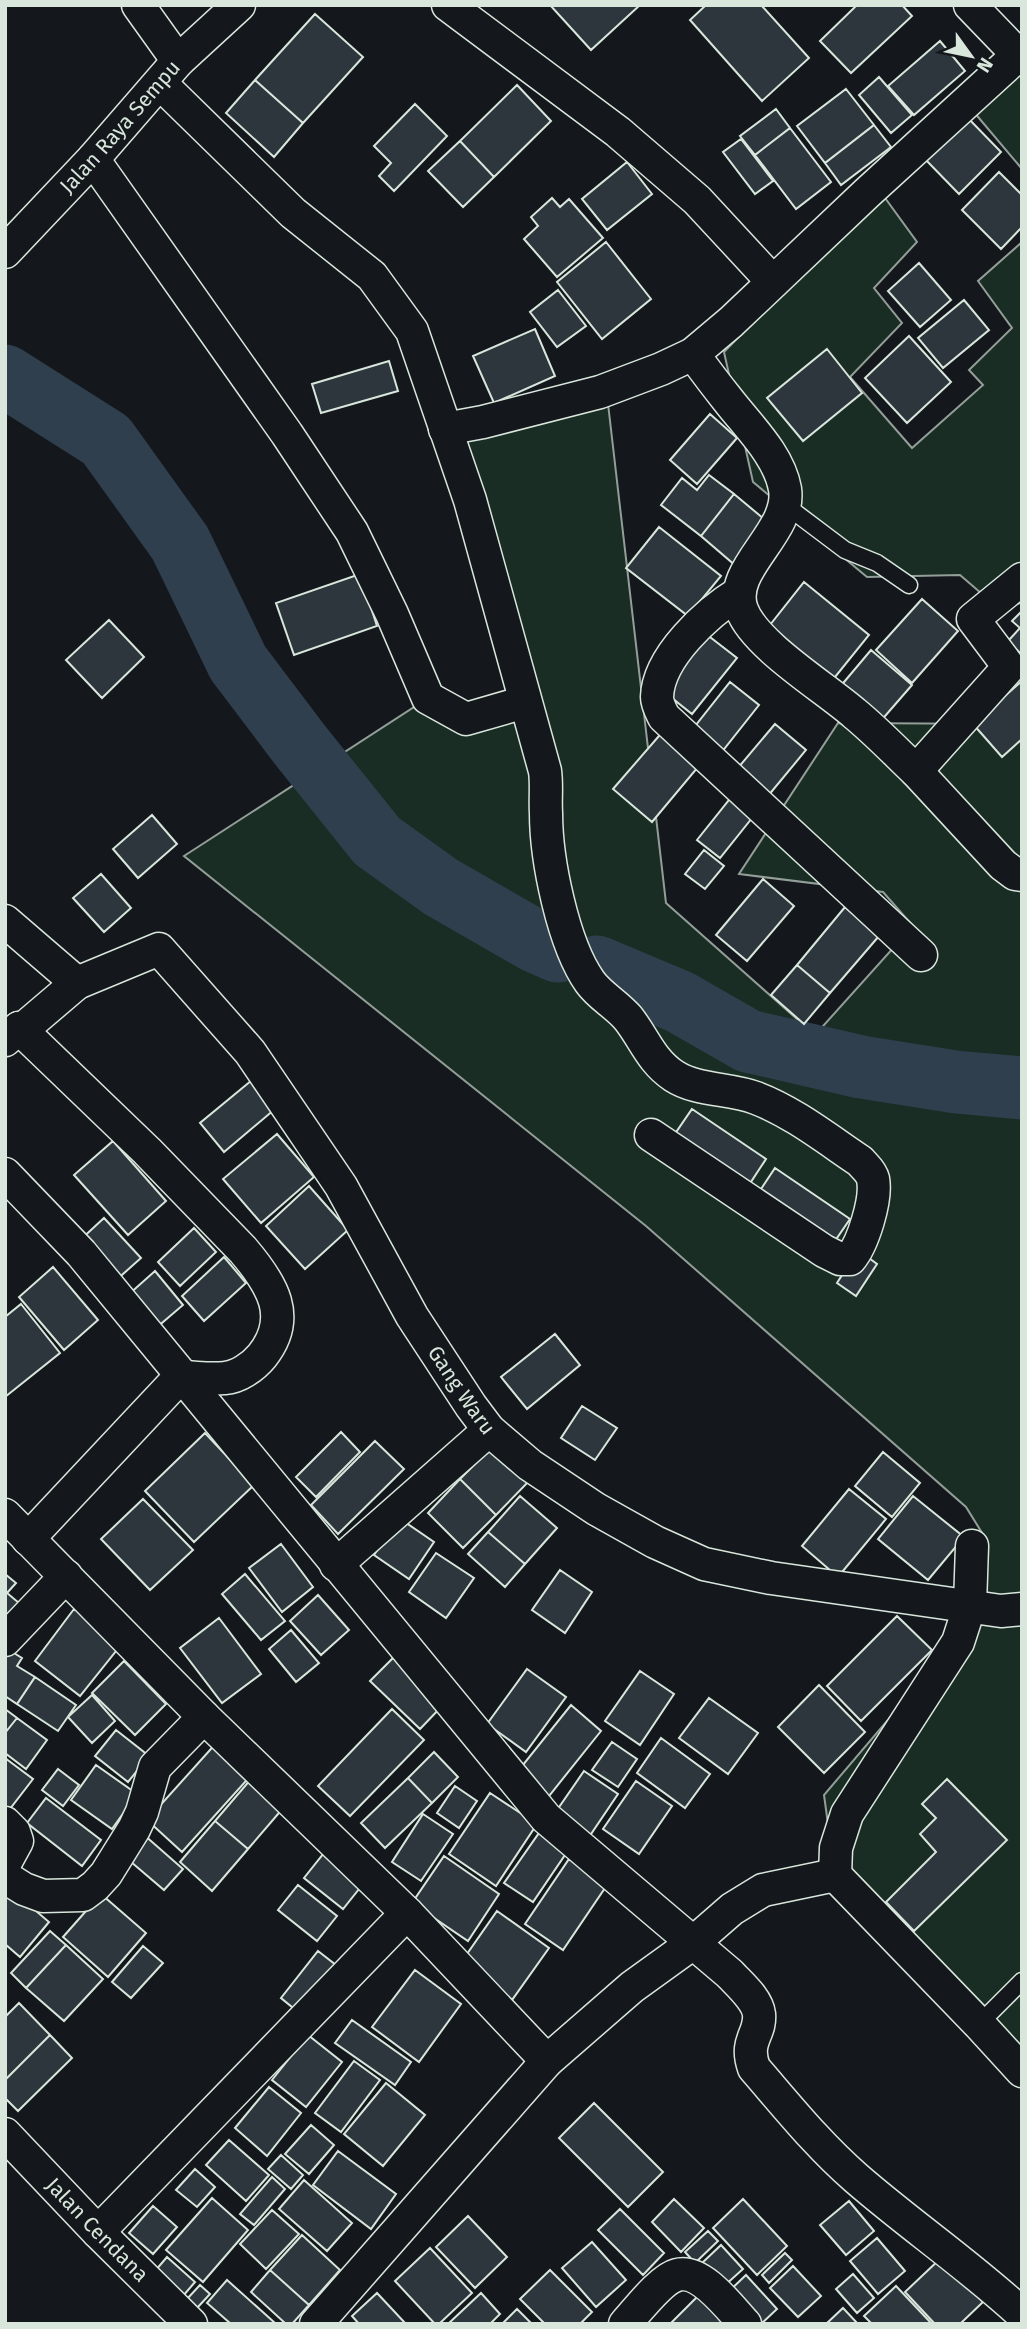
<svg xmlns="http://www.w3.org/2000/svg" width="1027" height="2329" viewBox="0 0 1027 2329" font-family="'Fira Sans',sans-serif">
<rect width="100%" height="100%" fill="#14181c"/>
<!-- green -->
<path fill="#1a2d24" stroke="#939e99" stroke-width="2" d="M1022 69V169L973 111Z
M880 191 917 242 874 288 902 323 850 377 912 448 983 385 969 370 1012 328 978 281 1022 242V603L996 606 960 575 867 577 753 482 724 352Z
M607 395 666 903 815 1035 913 926 883 892 739 874 838 723 1022 724V2068L835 1875 824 1795 973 1620 984 1536 966 1507 646 1226 184 856 425 700 467 723 535 704 456 430Z"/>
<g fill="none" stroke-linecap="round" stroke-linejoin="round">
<!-- river -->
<path stroke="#2f3f4d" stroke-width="63" d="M5 376 106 440 180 543 238 663 300 745 377 841 441 887 535 941 558 951
M597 967 680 1002 748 1041 861 1067 956 1082 1022 1088"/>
</g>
<!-- building -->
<path fill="#2c363c" stroke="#d8e6dc" stroke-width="2" d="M550 5H640L591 50Z
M706 5H761L809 58 762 101 690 20Z
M857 5H902L912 16 851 73 820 41Z
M315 14 363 57 303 123 255 80Z
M940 41 965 71 914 115 888 86Z
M879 77 912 115 891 133 859 95Z
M255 80 303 123 274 157 226 113Z
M517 85 551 121 494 177 460 141Z
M846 89 874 125 825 163 797 126Z
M415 104 447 136 394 191 379 176 391 163 374 146Z
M776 109 790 128 755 155 740 136Z
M965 115 1001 152 959 194 923 157Z
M874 125 891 147 841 185 825 163Z
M790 128 831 182 796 209 755 155Z
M741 139 773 181 755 194 723 152Z
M460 141 494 177 463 207 428 171Z
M627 162 652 194 607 230 582 199Z
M999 172 1022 195V227L1001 249 962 210Z
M552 198 560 207 569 199 603 238 557 277 524 239 538 226 531 217Z
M606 242 651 299 602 339 557 282Z
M919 263 951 300 920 327 888 291Z
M558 290 586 326 557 347 530 312Z
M964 300 989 330 943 368 918 338Z
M535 329 555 376 494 403 473 356Z
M909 336 951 382 907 423 865 378Z
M827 349 862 393 803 441 767 398Z
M389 361 398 391 321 413 312 384Z
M710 414 737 438 697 484 670 460Z
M709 475 734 494 701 536 661 505 682 478 697 490Z
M734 494 770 524 736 566 701 536Z
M659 527 721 576 688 616 626 568Z
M360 574 377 626 294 655 276 603Z
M804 582 869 635 831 682 766 630Z
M922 599 958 631 912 683 876 650Z
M1022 611V655L1008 641 1020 628 1012 621Z
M109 620 144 657 102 698 66 660Z
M706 634 737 658 692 714 662 690Z
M871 650 912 685 879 723 839 688Z
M1022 681V739L1002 757 973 724Z
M730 682 759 705 717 758 688 735Z
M775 724 806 750 763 802 732 775Z
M665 729 703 761 652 822 613 789Z
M733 795 756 813 720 858 697 840Z
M152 815 177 844 138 878 113 849Z
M704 850 724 866 705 889 685 874Z
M101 874 131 908 104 932 73 898Z
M763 879 794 906 747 961 716 935Z
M845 907 879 936 830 993 797 965Z
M797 965 830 993 804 1024 771 995Z
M257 1076 281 1104 224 1152 200 1123Z
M692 1109 766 1159 743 1194 668 1144Z
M277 1134 314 1177 261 1223 223 1179Z
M113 1141 166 1201 128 1235 74 1175Z
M775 1168 850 1219 828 1251 753 1201Z
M309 1186 348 1230 305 1269 266 1226Z
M104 1218 141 1258 114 1282 78 1242Z
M194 1228 216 1252 180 1286 158 1262Z
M858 1250 877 1264 856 1296 837 1283Z
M224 1257 246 1283 204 1321 182 1296Z
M53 1267 98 1320 64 1350 19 1297Z
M155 1271 183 1305 156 1328 128 1295Z
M21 1304 60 1353 5 1397V1317Z
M555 1334 580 1365 527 1409 501 1377Z
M582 1406 617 1428 595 1460 561 1438Z
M341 1432 360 1452 316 1497 296 1477Z
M205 1433 254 1485 194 1542 145 1491Z
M375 1441 404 1469 338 1534 311 1505Z
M494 1445 530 1480 496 1515 460 1479Z
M883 1452 920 1483 892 1517 855 1486Z
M460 1479 496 1515 463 1548 428 1513Z
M849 1489 886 1519 838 1577 802 1546Z
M520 1496 557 1528 525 1564 488 1532Z
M913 1496 964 1537 928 1580 878 1539Z
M143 1499 193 1550 150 1590 101 1539Z
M399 1518 434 1542 409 1579 374 1555Z
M488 1532 525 1564 505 1587 468 1554Z
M281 1544 313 1587 282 1612 249 1568Z
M436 1553 474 1578 446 1618 409 1592Z
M560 1570 592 1592 565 1633 532 1610Z
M5 1574 16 1583 7 1593 25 1608 5 1631Z
M245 1574 285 1621 261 1640 222 1594Z
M318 1595 349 1630 321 1655 290 1621Z
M74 1609 124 1641 80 1696 35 1661Z
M897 1616 932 1650 861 1721 827 1686Z
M219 1618 261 1674 222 1703 180 1648Z
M291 1630 319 1663 296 1682 269 1649Z
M9 1650 22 1658 17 1666 35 1677 17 1704 5 1696V1656Z
M394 1657 443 1705 420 1729 370 1681Z
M124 1661 166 1704 135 1735 92 1693Z
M527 1669 566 1697 526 1752 487 1724Z
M640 1671 674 1694 640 1745 605 1721Z
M35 1677 76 1705 58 1731 17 1704Z
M819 1685 865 1732 824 1773 778 1727Z
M92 1695 115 1721 92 1743 68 1717Z
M709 1698 758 1733 728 1774 679 1738Z
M571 1705 601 1731 549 1796 518 1771Z
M5 1709 17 1718 5 1733Z
M392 1709 424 1740 350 1816 318 1786Z
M17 1718 47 1740 26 1769 5 1753V1733Z
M116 1730 149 1756 128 1782 95 1756Z
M661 1738 710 1774 685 1808 637 1773Z
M219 1740 254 1772 182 1852 147 1820Z
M612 1742 637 1759 618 1787 592 1770Z
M434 1752 458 1777 432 1803 408 1778Z
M5 1758 33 1779 6 1814H5Z
M96 1765 137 1794 112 1829 71 1800Z
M58 1769 79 1785 63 1806 42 1790Z
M584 1771 618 1794 589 1837 555 1813Z
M408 1778 432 1803 385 1848 361 1823Z
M251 1779 284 1807 248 1849 215 1821Z
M947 1779 1007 1840 914 1931 886 1902 936 1852 920 1834 936 1818 922 1804Z
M636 1781 672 1806 639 1854 603 1829Z
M455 1786 477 1801 459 1828 437 1813Z
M490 1793 537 1824 496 1886 449 1854Z
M46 1798 101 1840 82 1866 27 1823Z
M423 1814 453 1834 421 1881 392 1862Z
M215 1821 248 1849 212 1891 180 1862Z
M539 1833 567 1852 533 1902 504 1883Z
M143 1834 183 1869 164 1890 124 1856Z
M324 1853 363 1884 343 1909 304 1878Z
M444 1856 499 1894 468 1941 412 1903Z
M569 1859 607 1885 563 1950 525 1924Z
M298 1885 337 1916 317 1941 278 1910Z
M9 1888 49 1922 20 1957 5 1944V1892Z
M101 1894 146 1933 108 1977 63 1937Z
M497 1911 549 1948 512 2000 460 1964Z
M50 1931 66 1945 26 1988 11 1973Z
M66 1945 103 1979 64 2021 26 1988Z
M143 1946 163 1963 131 1998 112 1982Z
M318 1951 341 1969 303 2016 281 1998Z
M415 1970 461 2004 419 2062 372 2027Z
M19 2003 50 2035 5 2080V2017Z
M352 2020 411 2062 395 2085 335 2043Z
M50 2035 72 2058 18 2111 5 2098V2080Z
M308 2035 342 2062 306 2107 272 2080Z
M354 2061 380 2080 341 2132 315 2113Z
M386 2083 425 2115 383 2166 344 2134Z
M269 2087 301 2113 267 2156 235 2128Z
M594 2103 663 2172 628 2207 559 2138Z
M311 2125 334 2145 309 2174 285 2154Z
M229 2140 269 2175 246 2201 206 2165Z
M338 2151 396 2194 371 2229 313 2185Z
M281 2155 303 2175 291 2189 268 2169Z
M195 2169 215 2187 197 2207 176 2190Z
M272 2177 285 2189 254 2225 240 2214Z
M304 2180 352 2223 327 2251 279 2209Z
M212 2198 248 2230 203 2282 166 2250Z
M674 2199 704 2228 681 2252 652 2222Z
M743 2199 787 2246 757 2275 713 2228Z
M849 2201 874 2231 846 2255 820 2225Z
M153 2206 177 2227 153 2254 129 2233Z
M620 2209 664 2253 643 2275 598 2230Z
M272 2210 299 2234 266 2269 240 2244Z
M468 2216 507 2257 475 2288 436 2247Z
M708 2231 718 2241 695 2263 685 2252Z
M302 2235 340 2270 309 2305 270 2270Z
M877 2238 905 2271 878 2294 850 2261Z
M592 2242 626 2280 596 2307 562 2268Z
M721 2245 743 2269 723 2287 701 2264Z
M430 2248 472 2293 439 2324H435L395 2281Z
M785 2253 792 2260 769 2283 762 2275Z
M167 2257 195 2282 183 2296 155 2271Z
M941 2258 983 2302 960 2324H935L905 2292Z
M793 2266 821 2296 798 2317 770 2288Z
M270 2270 309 2305 292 2324H286L251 2292Z
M550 2270 592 2312 580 2324H545L520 2299Z
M853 2274 874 2298 857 2313 836 2289Z
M746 2275 777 2309 761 2324H752L725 2295Z
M227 2280 275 2323 274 2324H231L207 2303Z
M200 2285 210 2294 197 2308 187 2299Z
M896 2286 932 2324H872L864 2316Z
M704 2290 738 2324H670Z
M377 2293 406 2324H359L352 2316Z
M481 2293 500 2314 490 2324H448Z
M843 2308 858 2324H826Z
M517 2309 532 2324H502Z"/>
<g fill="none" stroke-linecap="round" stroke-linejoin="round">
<defs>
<path id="lane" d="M784 504 845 550 877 563 909 585
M979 2024 1022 1981"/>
<g id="street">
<path d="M138 5 178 61"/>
<path d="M448 5 618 132 697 200 773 282"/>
<path d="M970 5 1022 59"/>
<path d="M160 83 293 213 372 276 412 331 470 500 545 771C547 786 545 799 546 813 546 860 563 944 590 982 600 996 616 1004 628 1018 644 1038 651 1061 674 1076 697 1091 730 1088 756 1098 793 1112 827 1139 860 1161 865 1167 871 1171 873 1179 877 1199 863 1244 850 1259H840L824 1251 651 1135"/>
<path d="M93 159 287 434 352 532 392 614 428 698 466 719 525 702"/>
<path id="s1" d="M5 252 93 159 178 61 239 5"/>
<path d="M693 354C704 369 716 385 728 400 748 426 779 455 785 489 792 533 726 569 742 610 755 645 824 687 854 713 876 731 896 752 916 771L1009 667 973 619 1022 579"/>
<path d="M445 429 483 422 600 392 661 369 693 354 731 322 867 193 1018 55"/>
<path d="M739 593C708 612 658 657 657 697 657 704 661 711 664 717L921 955"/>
<path d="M916 771 1003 865 1015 874 1022 875"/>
<path d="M5 921 77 983"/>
<path d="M19 1028 147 1151 243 1250C272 1284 293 1317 262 1356 253 1367 238 1377 225 1378 210 1380 195 1377 180 1377L28 1539"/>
<path id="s2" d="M5 1040 19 1028 23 1029 77 983 159 949 250 1052 341 1186 412 1316 471 1406 489 1430 530 1465 596 1509 655 1542 704 1564 771 1578 1001 1611 1022 1609"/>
<path d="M5 1174 81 1253 546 1818 730 1974C740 1985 757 1999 759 2014 761 2035 744 2040 754 2068 787 2106 818 2145 856 2178 910 2225 969 2265 1022 2314"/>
<path d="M5 1515 204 1717 407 1913 547 2061"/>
<path d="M336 1565 489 1430"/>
<path d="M5 1640 66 1576"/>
<path d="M5 1823 14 1832 17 1841 5 1863"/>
<path d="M835 1875 836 1848 847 1814 958 1642 970 1605 972 1546"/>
<path d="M5 1877 24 1889 43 1896 83 1895 95 1886 106 1874 134 1829 142 1812 155 1767 204 1717"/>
<path id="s3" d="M5 2134 98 2232 191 2324"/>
<path d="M98 2232 407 1913"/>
<path d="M316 2324 547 2061 632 1987 693 1943 732 1909 763 1890 835 1875 979 2024 1022 2071"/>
<path d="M625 2324C637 2311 661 2279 677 2275 701 2268 730 2308 745 2324"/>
</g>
</defs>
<!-- lane casing -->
<use href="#lane" stroke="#d8e6dc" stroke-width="19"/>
<!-- street casing -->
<use href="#street" stroke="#d8e6dc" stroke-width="35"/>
<!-- lane -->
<use href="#lane" stroke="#14181c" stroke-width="16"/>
<!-- street -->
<use href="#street" stroke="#14181c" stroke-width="32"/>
</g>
<g text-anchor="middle" stroke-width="5" stroke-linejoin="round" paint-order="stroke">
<!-- street labels -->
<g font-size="21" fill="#d8e6dc" stroke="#14181c">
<text dy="7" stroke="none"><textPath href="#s1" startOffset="170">Jalan Raya Sempu</textPath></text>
<text dy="7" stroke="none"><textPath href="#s2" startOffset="719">Gang Waru</textPath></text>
<text dy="7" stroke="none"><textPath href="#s3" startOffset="133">Jalan Cendana</textPath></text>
</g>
</g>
<!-- border -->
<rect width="1027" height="2329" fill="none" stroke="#d8e6dc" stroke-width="14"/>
<!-- north arrow -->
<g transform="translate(971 56) rotate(123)" stroke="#14181c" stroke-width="5" paint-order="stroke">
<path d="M0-5L12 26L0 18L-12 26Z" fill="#d8e6dc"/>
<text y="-10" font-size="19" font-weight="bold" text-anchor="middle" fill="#d8e6dc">N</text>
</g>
</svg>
